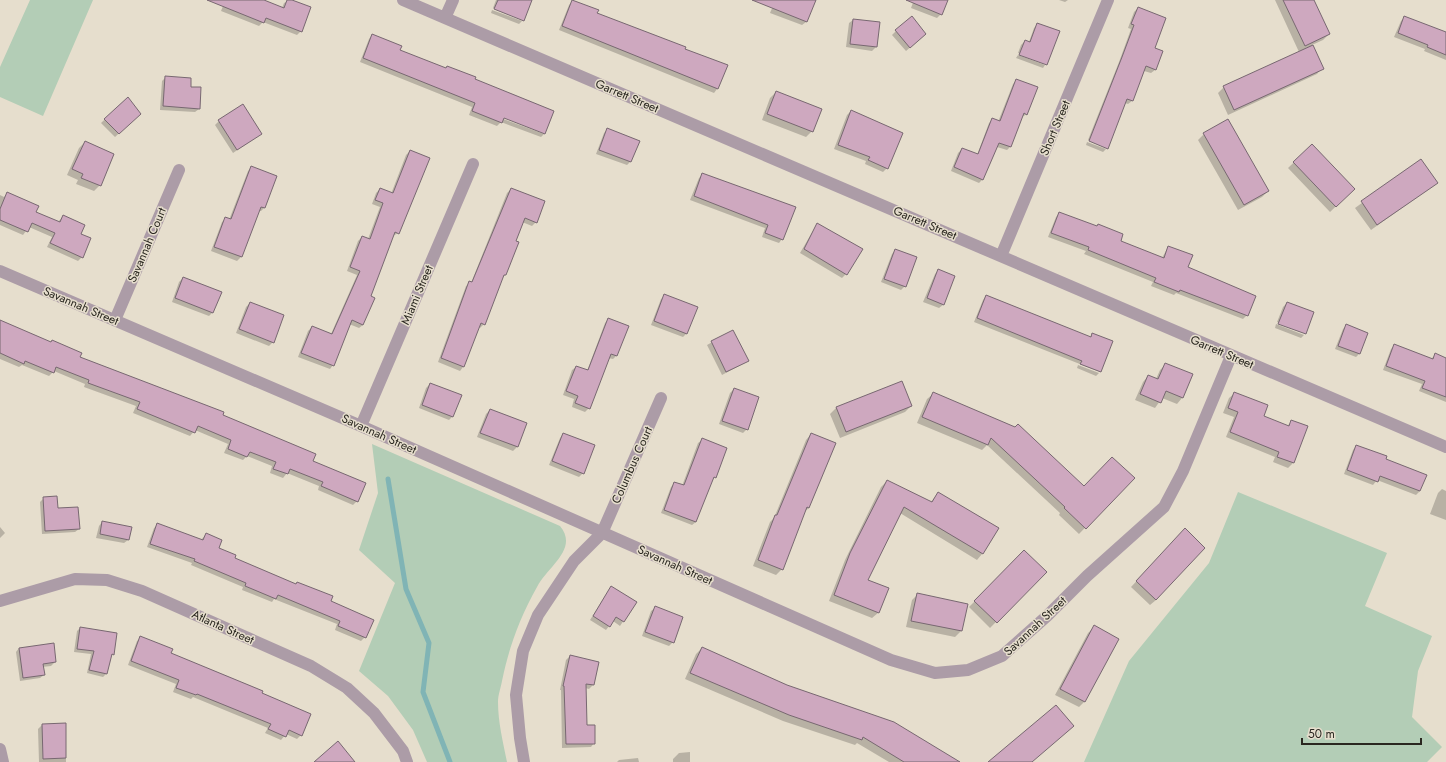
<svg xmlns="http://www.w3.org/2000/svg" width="1446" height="762" viewBox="0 0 1446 762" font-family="Jost,sans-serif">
<rect width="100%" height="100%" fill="#e6decd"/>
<!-- green -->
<path fill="#b3cdb6" d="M30 0H93L43 116 0 97V67Z
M372 444 560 526C579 549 548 566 537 587 520 617 509 647 502 681 501 687 498 695 498 702 498 722 503 742 507 762H427L413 730 388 696 359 671 395 583 359 550 378 493Z
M1238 492 1387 553 1365 606 1432 636 1418 671 1412 717 1442 747 1427 762H1084L1129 661 1209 563Z"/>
<!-- shadow -->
<path fill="#0003" d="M208 0H261L282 8 284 3 290 0 301 31 297 35 263 22 259 26 221 11 223 6Z
M496 0H530L522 21V19L493 8Z
M757 0H812L806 22 802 25 770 13 773 6Z
M914 0H946L941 14 937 18 911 8Z
M1059 0H1068L1065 2Z
M1275 0H1313L1329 34 1323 40 1312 45 1322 68 1317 74 1228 115 1218 93 1224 87 1299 52Z
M573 1 596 14 726 66 717 89 714 93 559 30 569 5Z
M1138 8 1154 48 1162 51 1155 70 1151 73 1144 71 1132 101 1128 104 1125 103 1107 149V147L1088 140 1119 62 1131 29 1128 28 1134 12Z
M492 10 522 21 519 24 491 13Z
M1405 17 1446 33V60L1424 51 1425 49 1394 37 1401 21Z
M853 20 876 47 872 51 846 47 849 23Z
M1038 24 1046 64V65V63L1018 53 1021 45 1025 41 1029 42 1034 28Z
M896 31 921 38 906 51 892 35Z
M372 35 400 46 399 51 445 69 447 67 475 77 474 80 553 112 545 133 499 115 498 117 544 134 541 137 501 122 497 126 469 115 472 107 360 62 369 39Z
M1018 55 1045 65 1043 68 1016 58Z
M166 77 189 88 199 109 195 112 160 110 162 81Z
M1017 80 1027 114 1022 117 1010 147 1007 150 997 147 983 179 979 183 951 171 958 153 962 149 977 155 989 123 992 120 998 122 1013 84Z
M776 92 812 131 806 137 762 120 770 98Z
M127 98 140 114 115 137 101 123Z
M851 111 887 168 883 172 865 164 866 161 834 149 847 115Z
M219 121 261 134 233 153 215 125Z
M608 129 630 162 627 165 596 154 604 133Z
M1204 134 1268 191 1262 197 1238 210 1198 140Z
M85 142 100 185 94 191 76 184 78 180 67 175 79 148Z
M1087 142 1106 149 1103 152 1086 145Z
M1312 145 1354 189 1330 212 1288 168Z
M410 151 398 233 393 236 370 296 363 325 359 328 349 324 333 365 330 369 298 357 308 331 312 327 331 334 357 275 347 271 358 241 362 237 368 239 380 207 372 204 376 193 380 189 391 194 406 155Z
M1421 160 1437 183 1371 230 1355 208Z
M251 168 264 208 261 211H259L241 257 237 261 211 251 222 222 226 219 229 220 248 171Z
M703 174 795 207 782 239 779 243 762 237 765 228 690 200 699 178Z
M511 189 536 222 532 226 522 222 505 275 502 278 484 324 480 328 479 327 463 367 460 371 438 362 466 286 471 283 507 193Z
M8 193 35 212 58 222 63 216 80 234 82 257 78 261 47 247 52 237 29 227 23 235 0 225V195L4 197Z
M1060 213 1096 227 1098 225 1119 242 1162 258 1168 247 1187 268 1247 315 1243 319 1176 293 1174 295 1151 286 1153 282 1084 254 1086 251 1048 237 1056 217Z
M817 224 846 274 842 278 800 253Z
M896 250 905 286 901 290 881 282 892 254Z
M939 270 954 277 943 305 939 308 923 302 935 274Z
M183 278 213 312 209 316 172 302 179 282Z
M665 296 687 333 683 337 651 325 661 299Z
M986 296 1089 338 1093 334 1112 341 1100 372 974 322 983 300Z
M250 303 273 342 269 346 236 333 246 307Z
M1287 303 1313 313 1304 334V333L1277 322 1283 307Z
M609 319 616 356 613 359 608 358 589 408 585 412 572 407 574 399 563 395 572 370 576 367 587 371 605 323Z
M0 321 79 357 222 416 312 462 357 501 353 505 318 490 319 486 287 473 283 478 270 473 272 466 247 456 243 460 224 453 228 444 195 430 190 436 133 413 136 406 84 387 85 384 54 371 49 376 22 365 19 367 0 359Z
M1276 324 1304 335 1301 338 1275 328Z
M1347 325 1359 354 1356 357 1335 349 1343 329Z
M732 331 748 361 722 375 707 345Z
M1395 345 1431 359 1435 355 1446 359V402L1419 391 1422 384 1383 370 1391 349Z
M1166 364 1182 398 1177 404 1162 398 1155 408 1135 400 1143 382 1148 376 1156 379 1160 370Z
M1078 365 1099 373 1096 376 1077 368Z
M902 382 911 406 905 412 840 438 830 414 836 408Z
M430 384 453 416 449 420 419 408 426 388Z
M734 389 747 429 743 433 719 424 730 393Z
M1235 393 1262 416 1287 426 1292 421 1293 463 1288 468 1273 462 1275 457 1226 437 1234 417 1223 413 1229 398Z
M933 394 1084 488 1133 478 1079 534 1059 515 1060 513 987 445 982 450 917 423 927 399Z
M490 410 526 424 517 447 513 451 477 437 486 414Z
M563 434 583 473 579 477 549 465 560 438Z
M811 434 835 444 809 508 804 512 782 569 776 575 753 566 770 522 774 518 806 440Z
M702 440 715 477 711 481 696 522 692 525 661 513 671 487 675 483 682 486 698 443Z
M1356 446 1385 460 1420 491 1416 495 1377 480 1373 485 1344 474 1353 450Z
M887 481 930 503 938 493 998 529 982 554 977 560 900 513 867 580 878 613 872 618 829 601 845 560 881 487Z
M1442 489 1446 491V520L1430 514 1438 493Z
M44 498 57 509 79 529 75 532 42 534 40 502Z
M102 522 128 540 124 543 96 538 99 526Z
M157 525 201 540 206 534 217 548 234 558 330 601 365 637 361 641 335 630 337 624 274 599 272 602 242 590 243 587 191 565 192 563 147 547 154 528Z
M0 527 5 533 0 538Z
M1179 536 1156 600 1150 605 1131 587Z
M1024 552 1045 572 990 628 969 607Z
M611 587 636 602 620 626 613 621 606 630 590 620Z
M918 594 967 605 961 631 955 637 906 627 912 600Z
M655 608 673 642 669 646 642 636 651 611Z
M1094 627 1085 701 1079 707 1055 695 1088 633Z
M80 628 113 654 110 657 106 674 103 677 87 673 91 654 74 652 77 631Z
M141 638 170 654 261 693 301 735 297 739 286 734 281 740 265 733 268 728 193 697 191 699 173 692 176 684 128 665 137 641Z
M19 648 55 662 51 666 42 667 44 675 40 678 20 681 16 652Z
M702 648 958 762H889L857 743 855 745 783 721 685 679 696 654Z
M570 656 598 663 593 685 589 689 585 688 586 726 594 743 591 747 562 748 561 690H560L566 660Z
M65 724 66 762H39L38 729 42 725Z
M690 752V762H673V759L679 753Z
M638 758 639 762H617L619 760Z"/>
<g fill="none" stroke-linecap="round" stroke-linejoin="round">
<!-- stream -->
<path stroke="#80b4b5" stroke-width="5" d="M388 479 406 589 429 643 423 692 450 762"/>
</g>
<!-- building -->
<path fill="#cea8bf" stroke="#786871" d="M207 0H264L284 8 287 0H292L311 7 302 32 266 18 264 23Z
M498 0H532L524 21 494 9Z
M572 0 599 10 597 13 686 47 685 49 728 65 718 89 562 26Z
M752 0H816L807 22Z
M906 0H948L942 15Z
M1283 0H1314L1330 34 1305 46Z
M1138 7 1166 18 1155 48 1163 51 1156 70 1146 66 1133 101 1127 99 1108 149 1089 141 1122 57 1134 25 1131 24Z
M912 16 926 34 910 48 895 30Z
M1404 16 1446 32V55L1427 47 1428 45 1398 33Z
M853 19 880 22 877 47 850 44Z
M1037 23 1060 31 1047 65 1019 55 1025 40 1030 42Z
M372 34 402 46 400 50 446 68 447 66 476 77 475 79 554 111 545 134 504 118 502 123 472 111 475 103 363 58Z
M1313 45 1324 69 1234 110 1223 86Z
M165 76 191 78V87H201L200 109 163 106Z
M1016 79 1038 87 1027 115 1024 113 1011 147 999 143 983 180 954 167 962 148 978 154 992 118 1000 121Z
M776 91 822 109 813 132 767 114Z
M128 97 141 114 119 134 104 119Z
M243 104 262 134 237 150 218 120Z
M851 110 903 133 888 169 868 160 870 157 838 145Z
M1228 119 1269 191 1244 205 1203 133Z
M607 128 640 141 631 162 599 150Z
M85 141 114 154 101 186 81 178 83 174 72 169Z
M1312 144 1355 189 1336 207 1293 162Z
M410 150 430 158 399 234 395 232 371 296 375 298 363 325 352 320 334 366 301 353 312 326 332 334 360 271 350 267 362 236 370 239 383 203 375 200 380 188 393 193Z
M1421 159 1438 183 1377 225 1361 201Z
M251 166 277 176 265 208 261 207 242 257 214 247 225 217 231 219Z
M702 173 796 207 783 240 765 233 768 225 694 196Z
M511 188 545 201 537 223 525 218 516 241 519 242 506 275H504L485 325 481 323 464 367 441 358 469 281 472 282Z
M7 192 39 206 36 212 60 222 63 215 85 225 81 234 91 238 83 258 50 243 55 233 32 223 28 232 0 220V209Z
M1059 212 1097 226 1098 224 1123 234 1121 241 1164 258 1168 246 1193 255 1188 267 1256 296 1248 316 1180 290 1179 292 1154 282 1156 278 1088 250 1089 247 1051 233Z
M817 223 863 249 847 275 804 249Z
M895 249 917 257 906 287 884 279Z
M938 269 955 276 944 305 927 298Z
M183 277 222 292 213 313 175 298Z
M664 294 698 307 687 334 654 321Z
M986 295 1091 337 1092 333 1113 341 1101 372 1080 364 1082 361 977 318Z
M250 302 284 315 274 343 239 329Z
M1287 302 1314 312 1306 334 1278 324Z
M608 318 629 326 617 356 611 354 590 409 575 403 578 396 566 391 576 366 588 370Z
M0 320 51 342 52 340 82 353 80 357 224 412 223 415 316 454 313 461 366 483 358 502 321 486 323 482 290 469 288 474 273 469 276 462 250 452 247 457 228 449 231 440 198 426 195 433 137 409 140 402 88 383 89 380 56 367 54 373 25 361 24 364 0 353Z
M1346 324 1368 333 1360 354 1338 346Z
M733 330 749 361 726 372 711 341Z
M1394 344 1433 359 1435 353 1446 358V397L1422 388 1425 381 1386 366Z
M1165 363 1193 374 1183 398 1166 391 1161 403 1140 394 1148 375 1158 379Z
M902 381 912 406 846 432 836 407Z
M430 383 462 395 453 417 422 405Z
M734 388 759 397 748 430 722 421Z
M933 392 1015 427 1018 424 1084 486 1112 457 1135 478 1086 529 1064 508 1065 507 991 438 988 445 922 417Z
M1234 392 1268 405 1264 416 1289 426 1291 420 1308 426 1294 463 1277 457 1279 452 1230 432 1238 412 1228 408Z
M490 409 527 423 518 447 480 433Z
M563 433 595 445 584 474 552 461Z
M811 433 836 443 809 508 807 507 783 570 758 560 775 515H777Z
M702 438 727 448 716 478 714 477 696 522 664 510 674 482 684 485Z
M1356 445 1387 456 1386 459 1427 475 1420 491 1380 476 1378 482 1347 470Z
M887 480 932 502 938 492 999 528 983 554 904 507 868 580 889 588 879 613 834 595 850 553Z
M57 496 58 508 78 507 80 529 45 531 43 497Z
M102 521 132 527 129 540 100 534Z
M157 523 203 540 206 533 222 540 219 548 236 555 235 558 296 584 297 582 333 596 331 601 374 620 366 638 338 626 340 621 278 595 276 599 245 586 246 583 194 561 195 559 150 544Z
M1185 528 1205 548 1156 600 1136 581Z
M1024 550 1047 572 997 623 974 601Z
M611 586 637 602 624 622 616 617 610 627 593 616Z
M917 593 968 604 962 631 911 621Z
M655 606 683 617 674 643 645 632Z
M1094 625 1119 639 1085 702 1060 689Z
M80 627 117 633 114 655 112 654 107 674 89 670 94 651 77 649Z
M140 636 173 649 171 653 263 691 262 693 311 714 302 736 289 730 286 737 268 729 271 724 197 694 196 695 176 688 179 680 131 661Z
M54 643 56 662 43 664 45 675 23 678 19 648Z
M702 647 787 685 894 722 960 762H904L863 737 862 740 789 715 690 673Z
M570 655 599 662 594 685 586 684 587 725H595V744H566L564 686H563Z
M1056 705 1074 726 1032 762H988Z
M66 723V758L43 759 42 724Z
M338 741 355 762H314Z"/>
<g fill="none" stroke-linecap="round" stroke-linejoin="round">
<!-- minor -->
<path stroke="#ac9ca7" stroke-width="12" d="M403 0 1446 447
M445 18 453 0
M1001 256 1108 0
M0 271 361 426 891 660 935 673 968 670 1002 656 1047 616 1087 576 1164 507 1183 471 1231 356
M115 320 179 170
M361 426 473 164
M0 601 75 579 107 580 142 591 311 666 347 688 374 713 403 751 407 762
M0 749 3 762
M524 762 520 738 516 695 523 651 538 615 574 561 602 533 661 398"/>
</g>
<g text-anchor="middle" stroke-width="3" stroke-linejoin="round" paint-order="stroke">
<!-- street labels -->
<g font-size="12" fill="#2a2720" stroke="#e6decd">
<text transform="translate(627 96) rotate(23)" y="4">Garrett Street</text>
<text transform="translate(1055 128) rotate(-67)" y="4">Short Street</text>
<text transform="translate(925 223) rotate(23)" y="4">Garrett Street</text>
<text transform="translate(147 245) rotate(-67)" y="4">Savannah Court</text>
<text transform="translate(417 295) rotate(-67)" y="4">Miami Street</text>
<text transform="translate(81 306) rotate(23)" y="4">Savannah Street</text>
<text transform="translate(1222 352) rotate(23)" y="4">Garrett Street</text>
<text transform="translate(379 434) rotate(24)" y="4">Savannah Street</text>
<text transform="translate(632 465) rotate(-66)" y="4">Columbus Court</text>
<text transform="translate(675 565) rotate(24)" y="4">Savannah Street</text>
<text transform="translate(1035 626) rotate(-43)" y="4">Savannah Street</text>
<text transform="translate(223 627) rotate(24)" y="4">Atlanta Street</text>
</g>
</g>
<!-- scale -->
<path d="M1302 738v6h119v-6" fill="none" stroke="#2a2720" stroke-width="2"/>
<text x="1308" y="738" font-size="12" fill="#2a2720" stroke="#e6decd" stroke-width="3" paint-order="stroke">50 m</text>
</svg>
